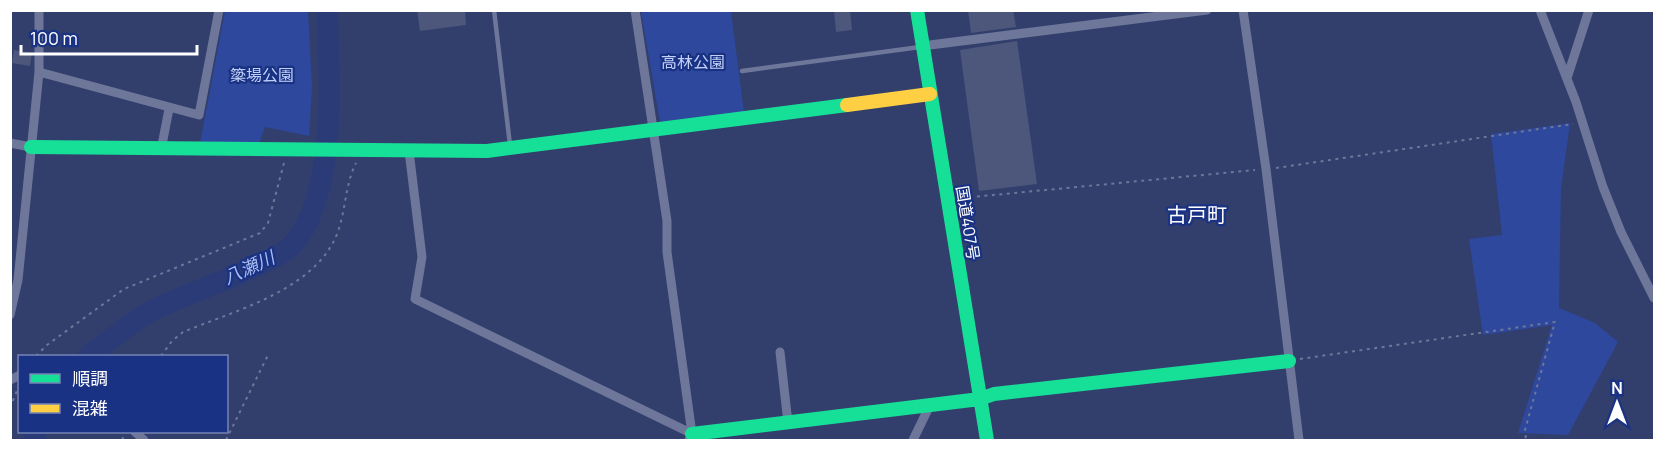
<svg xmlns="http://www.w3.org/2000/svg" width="1665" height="451" viewBox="0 0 1665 451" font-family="Manrope,'Noto Sans JP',sans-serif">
<rect width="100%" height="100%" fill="#323f6c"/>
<!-- green -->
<path fill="#2d489c" d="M225 11H308L312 87 309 136 265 127 259 144 200 143Z
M641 11H731L744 113 660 122Z
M1570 123 1561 189 1559 308 1595 323 1618 342 1568 435 1518 433 1552 325 1483 335 1469 239 1502 235 1491 134Z"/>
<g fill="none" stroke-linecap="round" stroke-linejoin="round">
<!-- river -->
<path stroke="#2a3b78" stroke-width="21" d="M88 356C108 342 127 325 148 313 181 294 276 266 295 242 338 188 329 77 327 10
M34 440 36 432"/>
</g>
<!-- building -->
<path fill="#4c577b" d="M417 10H465L466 25 420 31Z
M834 10H850L852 30 836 32Z
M968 10H1013L1016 27 971 33Z
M1017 41 1037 184 979 191 960 50Z
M14 50 32 53 30 66 12 63Z"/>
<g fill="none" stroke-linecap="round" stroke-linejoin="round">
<!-- path -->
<path stroke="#6e779a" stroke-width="2" stroke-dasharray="3 4.5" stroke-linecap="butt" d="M1276 168 1573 124
M962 198 1255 170
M36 356 47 345 124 289 260 233 268 223 284 163
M161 356 172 341 183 332C234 311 315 290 337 234 346 211 345 184 356 163
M1300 359 1555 322 1525 430 1526 440
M10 408 18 388
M122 440 125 434
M226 440 268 355"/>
<!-- lane -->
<path stroke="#6e779a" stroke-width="4.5" d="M494 10 510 145
M742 71 920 47"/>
<!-- street -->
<path stroke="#6e779a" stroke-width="9" d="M635 10 667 221V252L692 434 689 440
M1243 10 1266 169 1299 440
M1540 10 1576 102 1603 187 1621 232 1654 298
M922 46 1207 10
M39 72 199 115 219 10
M1567 78 1589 10
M10 143 31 147
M161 150 169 109
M409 151 422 257 415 299 705 440
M10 315 18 280 39 72V10
M780 352 788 423
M10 380 20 375
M135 432 144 440
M913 440 931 403"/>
<!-- fast -->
<path stroke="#16e098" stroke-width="14" d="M917 10 987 440
M31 147 487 151 847 105
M692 434 980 399 994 394 1289 361"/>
<!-- slow -->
<path stroke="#ffcf43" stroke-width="14" d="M847 105 930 94"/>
</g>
<g text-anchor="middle" stroke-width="4.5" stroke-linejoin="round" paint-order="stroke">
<!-- park labels -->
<g font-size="16" fill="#c3d1f9" stroke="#193284">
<text x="693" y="68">高林公園</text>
<text x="262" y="81">簗場公園</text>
</g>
<!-- street labels -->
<g font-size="16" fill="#fff" stroke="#193284">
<text transform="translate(968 223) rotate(81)" y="6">国道407号</text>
</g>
<!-- water labels -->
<g font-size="18" font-style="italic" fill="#aabcf3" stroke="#193284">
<text transform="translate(249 268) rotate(-25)" y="6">八瀬川</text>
</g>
<!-- quarter labels -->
<g font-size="20" fill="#fff" stroke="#193284">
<text x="1197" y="222">古戸町</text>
</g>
</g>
<!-- border -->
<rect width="1665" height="451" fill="none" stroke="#ffffff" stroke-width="24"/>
<!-- legend -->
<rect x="18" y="355" width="210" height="78" fill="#193284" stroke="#7584b5" stroke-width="1.5"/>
<rect x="30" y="374" width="30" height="9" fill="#16e098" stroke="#7584b5" stroke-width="1.5"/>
<text x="72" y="385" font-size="18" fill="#ffffff">順調</text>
<rect x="30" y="404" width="30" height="9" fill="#ffcf43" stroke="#7584b5" stroke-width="1.5"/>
<text x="72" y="415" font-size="18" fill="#ffffff">混雑</text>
<!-- north arrow -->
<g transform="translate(1617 403)" stroke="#193284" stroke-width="4.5" paint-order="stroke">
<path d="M0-4.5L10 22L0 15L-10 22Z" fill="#ffffff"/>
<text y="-9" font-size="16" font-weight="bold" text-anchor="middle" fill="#ffffff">N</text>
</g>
<!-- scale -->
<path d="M21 45v9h176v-9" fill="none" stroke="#ffffff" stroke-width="3"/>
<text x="30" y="45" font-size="18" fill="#ffffff" stroke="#193284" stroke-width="4.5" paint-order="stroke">100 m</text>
</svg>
